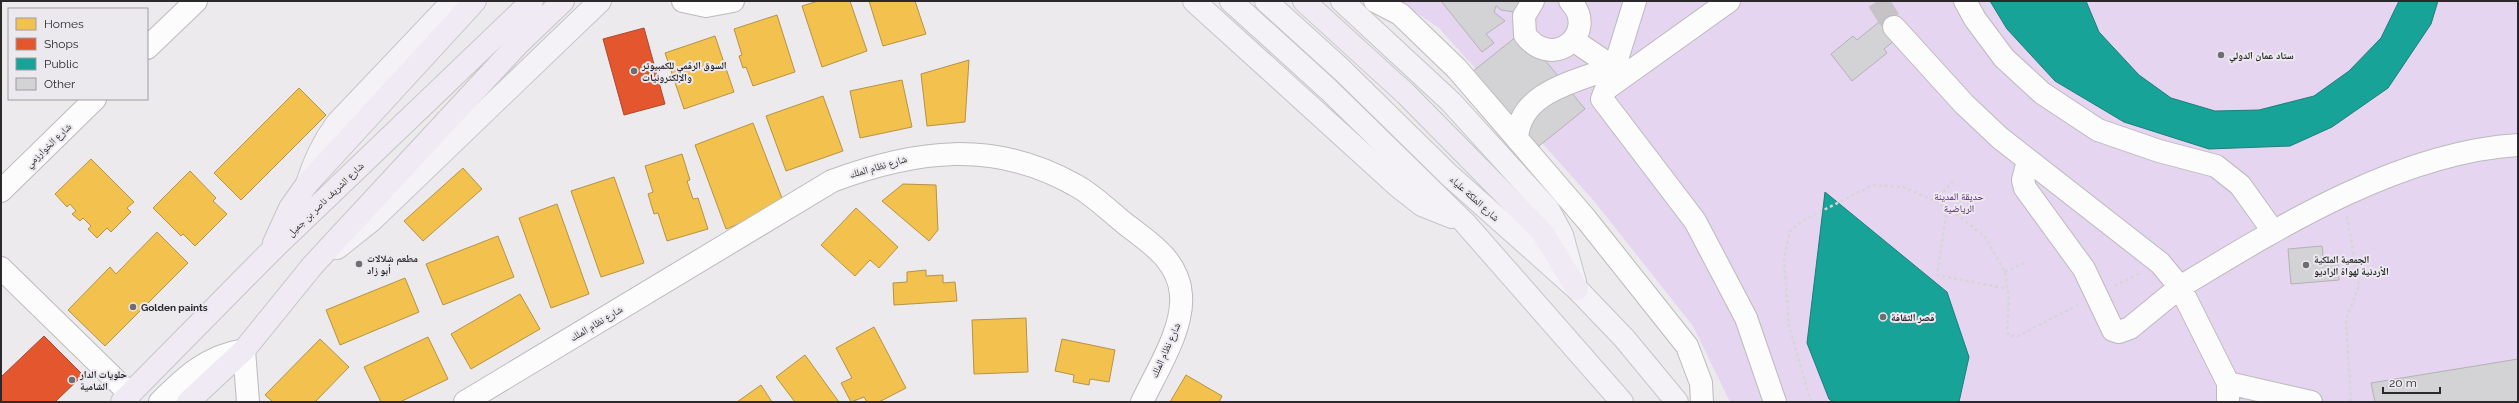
<svg xmlns="http://www.w3.org/2000/svg" width="2519" height="403" viewBox="0 0 2519 403" font-family="Raleway,'Noto Naskh Arabic',sans-serif">
<rect width="100%" height="100%" fill="#eceaed"/>
<!-- green -->
<path fill="#e5d5f0" d="M1399 1H2518V402H1730L1693 326 1594 201 1439 28Z"/>
<!-- homes -->
<path fill="#f2c14e" stroke="#b69344" d="M818 1H850L867 51 822 67 802 6Z
M869 1H915L926 34 883 46Z
M777 15 795 72 753 86 746 67 743 68 739 56 742 55 734 29Z
M715 36 734 92 684 109 665 53Z
M969 60 965 122 927 126 921 74Z
M902 80 912 127 860 138 850 91Z
M299 88 326 115 241 200 214 173Z
M823 96 843 151 786 171 766 116Z
M753 123 785 206 726 229 695 145Z
M682 154 690 180 687 181 693 199 698 198 708 229 667 241 658 213 654 214 648 194 653 192 645 166Z
M91 159 134 202 127 208 131 212 111 232 107 228 97 238 88 229 91 226 83 218 80 221 72 214 76 211 70 204 67 207 55 194Z
M463 168 482 189 423 241 404 221Z
M190 171 216 198 213 201 227 214 195 246 183 234 181 236 153 208Z
M614 177 644 263 601 277 571 191Z
M903 184 936 185 938 230 929 241 882 201Z
M557 204 589 294 551 308 519 218Z
M856 208 898 247 879 268 870 260 855 276 821 245Z
M157 232 188 263 105 346 68 310 110 267 116 274Z
M498 236 514 277 443 305 426 264Z
M926 270V276L943 275V283L955 282 957 301 894 305 893 283 907 282V272Z
M405 278 419 312 340 345 326 310Z
M520 294 540 329 471 369 451 334Z
M1026 318 1028 372 974 374 972 320Z
M874 327 906 388 879 402H867L864 397 851 402 841 383 852 378 836 348Z
M428 337 448 379 400 402H381L364 367Z
M320 339 349 367 315 402H273L265 395Z
M1062 339 1115 350 1109 382 1090 379 1089 385 1073 382 1074 375 1055 371Z
M805 355 839 402H795L776 377Z
M1186 375 1222 396 1219 402H1170Z
M761 385 772 402H737Z"/>
<!-- shops -->
<path fill="#e4572e" stroke="#ac492d" d="M644 28 665 104 624 115 603 39Z
M44 336 83 375 55 402H1V377Z"/>
<!-- public -->
<path fill="#17a398" stroke="#1d7e78" d="M1990 1H2086L2099 32 2139 75 2171 98 2215 111 2259 110 2314 96 2349 71 2381 38 2399 1H2438L2431 24 2388 88 2332 127 2290 146 2209 149 2124 122 2055 81 2007 29Z
M1825 192 1947 292 1969 357 1959 402H1833L1829 399 1807 343Z"/>
<!-- building -->
<path fill="#d3d2d4" stroke="#b3b2b4" d="M1441 1H1524L1514 12 1501 10 1496 6 1494 12 1505 21 1486 34 1494 43 1482 52Z
M1879 22 1894 41 1884 49 1887 53 1852 81 1831 54 1853 36 1857 40Z
M1522 32 1585 109 1534 150 1472 72Z
M2322 246 2324 265 2338 264 2339 280 2291 284 2288 249Z
M2518 359V402H2375L2371 383Z"/>
<g fill="none" stroke-linecap="round" stroke-linejoin="round">
<!-- minor-tunnel -->
<path stroke="#c5c3c6" stroke-width="22" stroke-dasharray="22 11" stroke-linecap="butt" d="M1878 1 1894 27"/>
<defs>
<path id="minor" d="M683 1 706 6 733 1
M1375 1 1400 14 1457 69 1586 219 1687 346 1701 383 1702 402
M1533 1 1524 16 1525 35C1553 72 1600 32 1570 1
M1729 1 1606 89 1602 99 1695 221 1746 318 1775 402
M1965 1 1975 19 2004 58 2042 93 2098 130 2159 151 2216 166 2240 185 2273 231
M1894 27 1964 104 2000 138 2160 263 2180 287C2279 227 2400 152 2518 145
M1573 40 1613 67
M147 48 196 1
M1610 82 1635 1
M1517 139C1519 91 1576 82 1613 67
M2028 161 2023 180 2025 188 2084 269 2113 330 2119 332 2130 328 2180 287 2228 383V402
M1 191 95 99
M1 268 130 394
M2228 383 2311 402
M160 402C185 377 207 356 244 350L248 402
M465 402 832 181C915 150 994 139 1075 185 1094 195 1111 213 1128 226 1152 244 1179 262 1181 295 1184 329 1156 372 1142 402"/>
<path id="major" d="M1194 1 1399 187 1422 205 1452 217
M1231 1 1329 90 1465 223 1622 402
M1266 1 1342 70 1449 175 1577 289 1624 338 1677 402
M1342 1 1451 102 1548 209 1562 235 1575 282
M307 184C314 161 323 142 337 123L453 1
M337 248 371 221 600 1"/>
<path id="highway" d="M1304 1 1406 94 1543 233 1577 289
M274 243 290 208 307 184 475 1
M122 402 272 250 532 1
M188 402 244 350 313 265 518 44 563 1"/>
</defs>
<!-- minor casing -->
<use href="#minor" stroke="#bcbabc" stroke-width="24"/>
<!-- major casing -->
<use href="#major" stroke="#c5c5c6" stroke-width="24"/>
<!-- highway casing -->
<use href="#highway" stroke="#c5c5c6" stroke-width="24"/>
<!-- path -->
<path stroke="#d6d6d6" stroke-width="2.5" stroke-dasharray="3 3" stroke-linecap="butt" d="M1935 201 1954 180
M1947 209 1937 275 2008 289
M2347 216 2359 286 2346 320 2351 402
M2005 272 2026 262
M2115 286 2140 273
M1811 402 1789 326 1784 258 1790 231 1802 221 1873 185 1903 187 1935 201 1963 219 1985 237 2005 272 2009 300 2007 330 2009 336H2018L2078 305"/>
<!-- minor -->
<use href="#minor" stroke="#fcfcfc" stroke-width="22"/>
<!-- major -->
<use href="#major" stroke="#f4f2f7" stroke-width="22"/>
<!-- highway -->
<use href="#highway" stroke="#efeaf3" stroke-width="22"/>
</g>
<!-- markers -->
<g fill="#6f6d70" stroke="#ece9ee" stroke-width="1.5">
<circle cx="2221" cy="55" r="4"/>
<circle cx="634" cy="71" r="4"/>
<circle cx="359" cy="264" r="4"/>
<circle cx="2306" cy="265" r="4"/>
<circle cx="133" cy="307" r="4"/>
<circle cx="1883" cy="317" r="4"/>
<circle cx="72" cy="380" r="4"/>
</g>
<g text-anchor="middle" stroke-width="4" stroke-linejoin="round" paint-order="stroke">
<!-- poi labels -->
<g font-size="10" font-weight="bold" fill="#2b292c" stroke="#ece9ee" text-anchor="start">
<text x="2229" y="59">ستاد عمان الدولي</text>
<text x="642" y="69">السوق الرقمي للكمبيوتر<tspan x="642" dy="12">والإلكترونيات</tspan></text>
<text x="367" y="262">مطعم شلالات<tspan x="367" dy="12">أبو زاد</tspan></text>
<text x="2314" y="263">الجمعية الملكية<tspan x="2314" dy="12">الأردنية لهواة الراديو</tspan></text>
<text x="141" y="311">Golden paints</text>
<text x="1891" y="321">قصر الثقافة</text>
<text x="80" y="378">حلويات الدار<tspan x="80" dy="12">الشامية</tspan></text>
</g>
<!-- street labels -->
<g font-size="10" fill="#2b292c" stroke="#ece9ee">
<text transform="translate(48 145) rotate(-44)" y="4">شارع الخوارزمي</text>
<text transform="translate(878 166) rotate(-16)" y="4">شارع نظام الملك</text>
<text transform="translate(1475 198) rotate(42)" y="4">شارع الملكة علياء</text>
<text transform="translate(325 199) rotate(-44)" y="4">شارع الشريف ناصر بن جميل</text>
<text transform="translate(596 323) rotate(-31)" y="4">شارع نظام الملك</text>
<text transform="translate(1165 350) rotate(-66)" y="4">شارع نظام الملك</text>
</g>
<!-- park labels -->
<g font-size="10" fill="#571b76" stroke="#ece9ee">
<text x="1959" y="200">حديقة المدينة<tspan x="1959" dy="12">الرياضية</tspan></text>
</g>
</g>
<!-- border -->
<rect width="2519" height="403" fill="none" stroke="#2b292c" stroke-width="4"/>
<!-- legend -->
<rect x="8" y="8" width="140" height="92" fill="#ece9ee" stroke="#9f9ca0"/>
<rect x="16" y="18" width="20" height="12" fill="#f2c14e" stroke="#9f9ca0"/>
<text x="44" y="28" font-size="12" fill="#2b292c">Homes</text>
<rect x="16" y="38" width="20" height="12" fill="#e4572e" stroke="#9f9ca0"/>
<text x="44" y="48" font-size="12" fill="#2b292c">Shops</text>
<rect x="16" y="58" width="20" height="12" fill="#17a398" stroke="#9f9ca0"/>
<text x="44" y="68" font-size="12" fill="#2b292c">Public</text>
<rect x="16" y="78" width="20" height="12" fill="#d3d2d4" stroke="#9f9ca0"/>
<text x="44" y="88" font-size="12" fill="#2b292c">Other</text>
<!-- scale -->
<path d="M2383 387v6h57v-6" fill="none" stroke="#2b292c" stroke-width="2"/>
<text x="2389" y="387" font-size="12" fill="#2b292c" stroke="#ece9ee" stroke-width="3" paint-order="stroke">20 m</text>
</svg>
